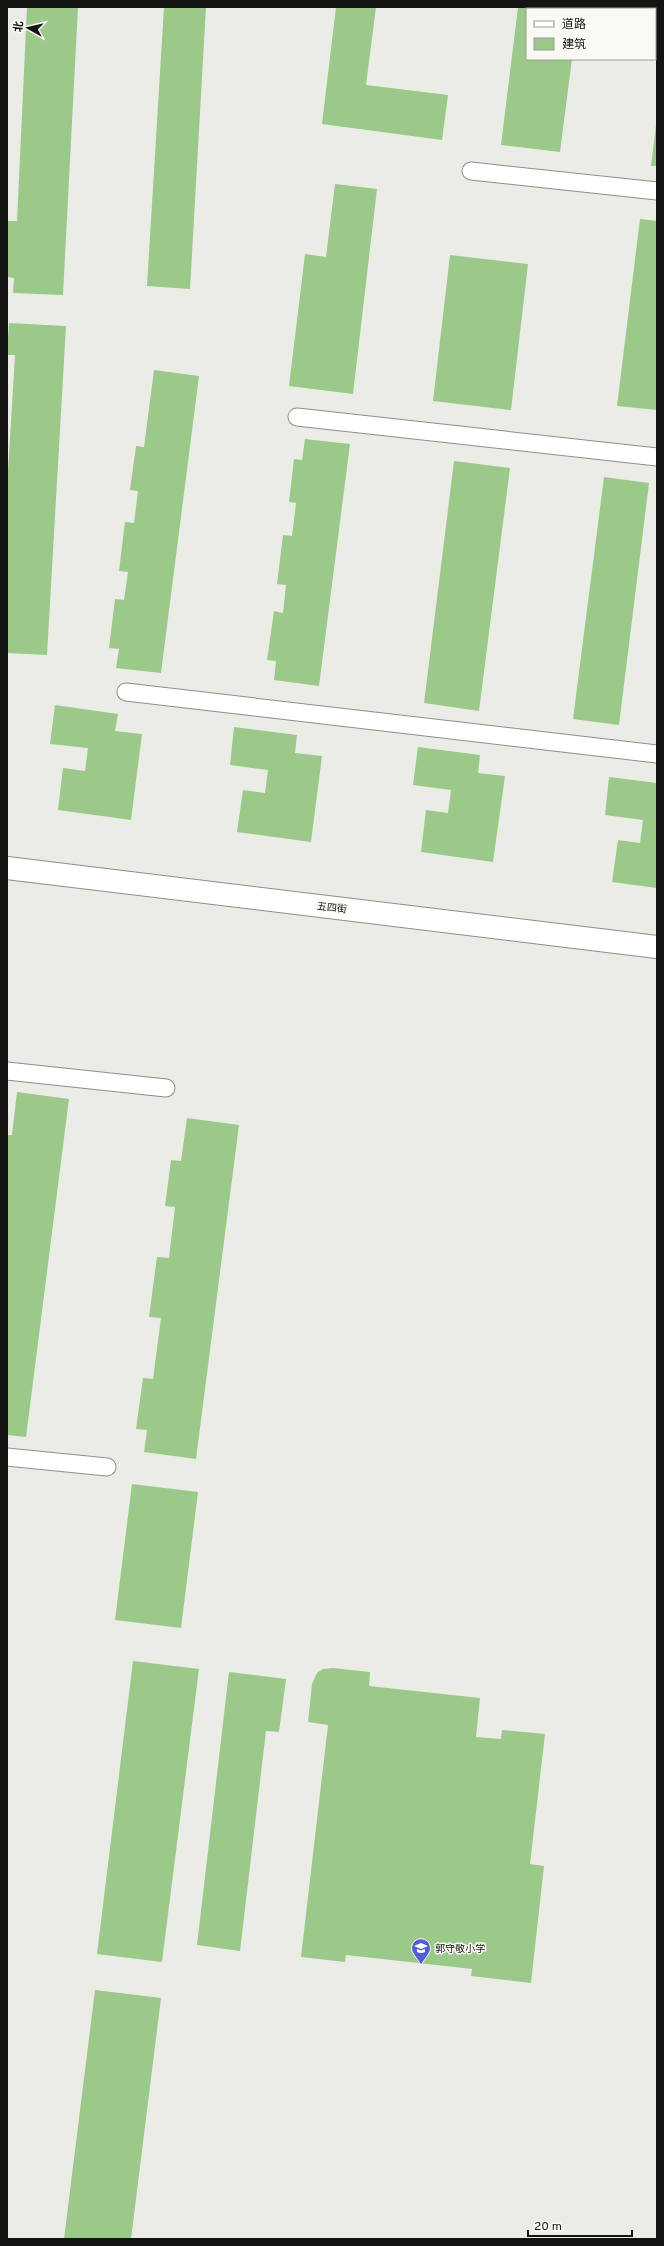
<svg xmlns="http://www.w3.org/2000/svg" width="664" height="2246" viewBox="0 0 664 2246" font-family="Overpass,'Noto Sans SC',sans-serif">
<rect width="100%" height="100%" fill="#ecece7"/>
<!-- building -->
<path fill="#9ac98a" d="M27 7H78L63 295 13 293 14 278 7 277V221H17Z
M164 7H206L190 289 147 286Z
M336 7H376L366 85 448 95 442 140 322 124Z
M518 7H578V9H527V59H572L560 152 501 145Z
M656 125H657V166H651Z
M335 184 377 189 353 394 289 386 305 254 326 257Z
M640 219 657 221V410L617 406Z
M450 255 528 264 511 410 433 401Z
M9 323 66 326 47 655 7 653V488L15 355H7Z
M154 370 199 376 161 673 116 668 119 649 109 648 115 599 124 600 128 572 119 571 125 522 134 523 138 491 130 490 136 446 144 447Z
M305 439 350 444 319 686 274 680 276 661 267 660 274 611 283 613 286 585 277 584 283 535 292 536 296 503 289 502 294 459 302 460Z
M454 461 510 468 479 711 424 703Z
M604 477 649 483 619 725 573 719Z
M55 705 118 714 115 731 142 734 131 820 58 810 63 768 85 771 88 748 50 744Z
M234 727 297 735 295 753 322 756 311 842 237 832 243 790 265 793 268 770 230 765Z
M418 747 480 755 478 773 505 776 493 862 421 852 426 810 448 813 451 790 413 785Z
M609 777 657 783V888L612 882 618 840 640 843 643 820 605 815Z
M17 1092 69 1099 26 1437 7 1435V1135H12Z
M187 1118 239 1125 196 1459 144 1452 147 1430 136 1429 143 1378 153 1379 161 1318 149 1317 157 1257 169 1258 175 1207 165 1206 171 1160 181 1161Z
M132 1484 198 1492 181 1628 115 1620Z
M133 1661 199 1669 162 1962 97 1954Z
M333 1668 370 1672 369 1686 480 1698 476 1737 501 1739 502 1730 545 1734 530 1864 544 1866 531 1983 471 1976 472 1969 346 1955 345 1962 301 1957 328 1725 308 1722 312 1684 317 1673 323 1669Z
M229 1672 286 1679 279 1732 266 1731 240 1951 197 1945Z
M95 1990 161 1998 131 2239H64Z"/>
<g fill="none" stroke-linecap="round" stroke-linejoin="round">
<defs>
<path id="lane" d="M471 171 657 191
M297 417 657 457
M126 692 657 754
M7 1071 166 1088
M7 1457 107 1467"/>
<path id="street" d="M7 868 657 947"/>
</defs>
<!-- lane casing -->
<use href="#lane" stroke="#8e8e89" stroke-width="19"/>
<!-- street casing -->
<use href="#street" stroke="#8e8e89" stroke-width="24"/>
<!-- lane -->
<use href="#lane" stroke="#fff" stroke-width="17"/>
<!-- street -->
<use href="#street" stroke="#fff" stroke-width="22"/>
</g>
<!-- icons -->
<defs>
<symbol id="school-pin" viewBox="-11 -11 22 30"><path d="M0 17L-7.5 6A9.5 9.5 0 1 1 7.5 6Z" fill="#555dd3" stroke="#faf9f4"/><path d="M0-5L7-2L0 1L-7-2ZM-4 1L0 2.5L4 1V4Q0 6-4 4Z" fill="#fff"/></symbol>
</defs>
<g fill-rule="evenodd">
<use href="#school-pin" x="410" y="1937" width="22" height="30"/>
</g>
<g text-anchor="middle" stroke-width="3" stroke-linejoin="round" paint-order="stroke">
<!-- street labels -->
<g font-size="10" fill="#141412" stroke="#faf9f4">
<text transform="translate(332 907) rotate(7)" y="4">五四街</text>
</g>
<!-- poi labels -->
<g font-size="10" fill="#141412" stroke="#faf9f4" text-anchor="start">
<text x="435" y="1952">郭守敬小学</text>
</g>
</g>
<!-- border -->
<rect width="664" height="2246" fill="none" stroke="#141412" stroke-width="16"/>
<!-- legend -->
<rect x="526" y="8" width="130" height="52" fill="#faf9f4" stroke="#9e9d9a"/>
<rect x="534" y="21" width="20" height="6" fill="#ffffff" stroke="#9e9d9a"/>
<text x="562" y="28" font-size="12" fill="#141412">道路</text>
<rect x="534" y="38" width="20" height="12" fill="#9ac98a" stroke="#9e9d9a"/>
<text x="562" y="48" font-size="12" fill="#141412">建筑</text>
<!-- north arrow -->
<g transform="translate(28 28) rotate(278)" stroke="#faf9f4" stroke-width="3" paint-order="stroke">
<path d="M0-3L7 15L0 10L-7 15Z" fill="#141412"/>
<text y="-6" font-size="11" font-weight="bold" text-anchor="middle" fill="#141412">北</text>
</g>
<!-- scale -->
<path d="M528 2230v6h104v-6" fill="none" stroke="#141412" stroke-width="2"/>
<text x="534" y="2230" font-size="12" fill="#141412" stroke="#faf9f4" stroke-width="3" paint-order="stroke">20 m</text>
</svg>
